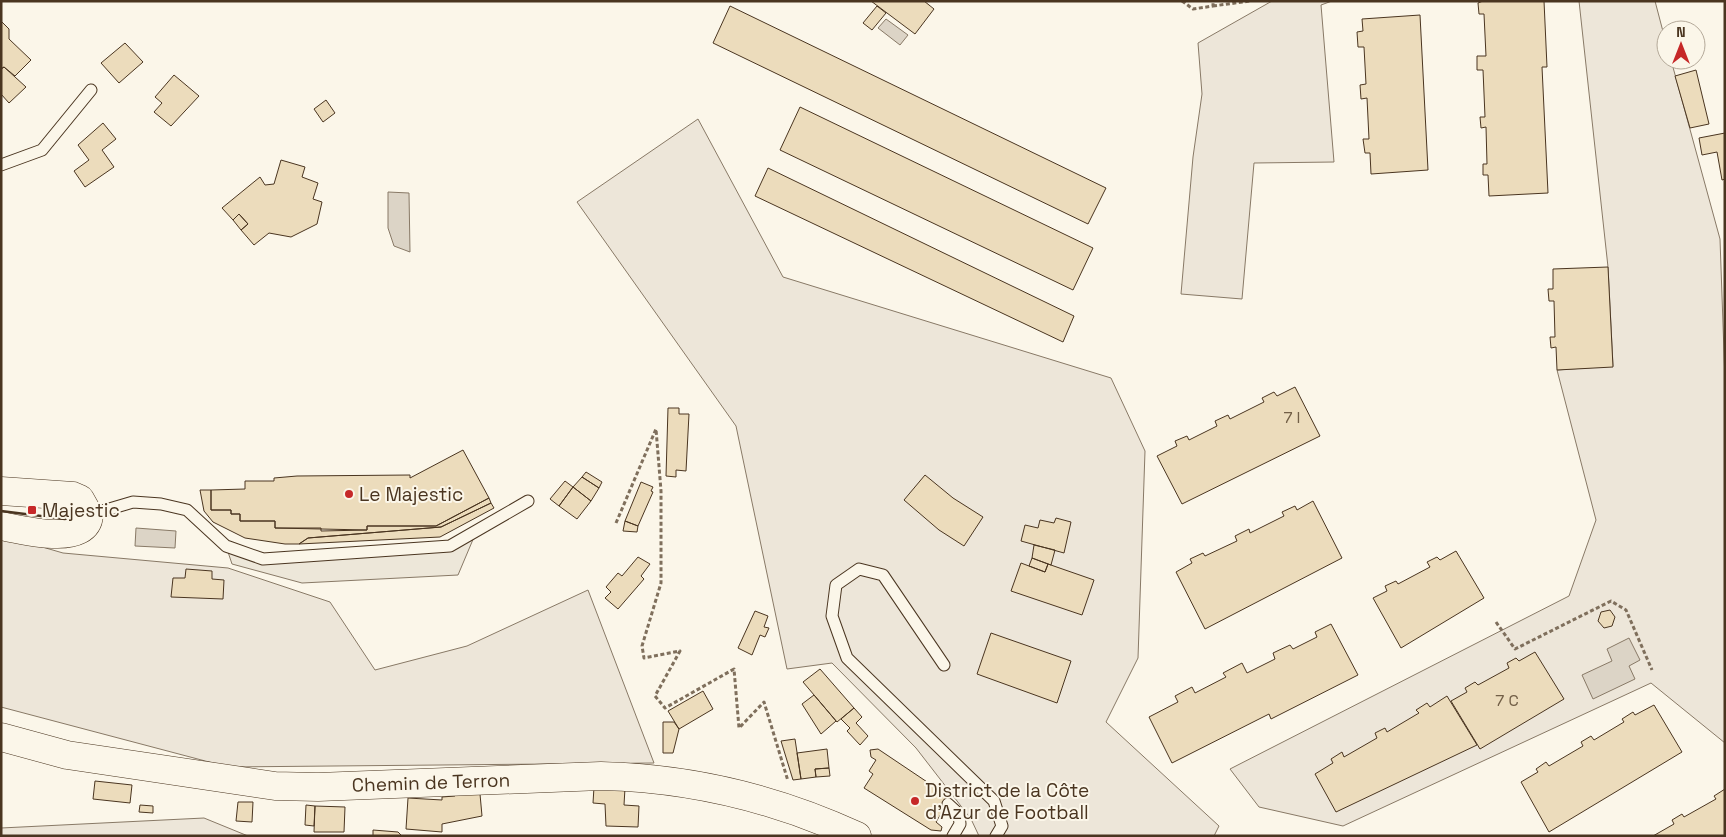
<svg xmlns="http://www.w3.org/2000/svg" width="1726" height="837" viewBox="0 0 1726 837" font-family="'Space Grotesk',sans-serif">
<rect width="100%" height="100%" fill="#fbf6e9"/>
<!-- green -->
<path fill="#ede6d9" stroke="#887966" d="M1272 1H1332L1321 5 1334 162 1254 163 1242 299 1181 294 1193 157 1202 94 1198 43Z
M1579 1H1655L1666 43V60H1671L1720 239 1725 381V743L1651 683 1343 826 1259 807 1230 769 1569 596 1596 520 1557 370 1613 366 1608 267Z
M698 119 783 277 1111 378 1145 451 1138 658 1106 722 1219 826 1214 836H979L971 819 916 748 832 663 787 669 736 426 577 202Z
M1 535 63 553 228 568 330 602 375 670 467 646 588 590 654 763 228 767 1 707Z
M204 818 248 836H1V828Z"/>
<!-- parking -->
<path fill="#ede7d9" stroke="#887966" d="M477 530 458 575 302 583 232 564 226 546 263 559 450 546Z"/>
<!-- water -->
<path fill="#dcd4c6" stroke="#887966" d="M886 19 908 35 900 45 878 28Z
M388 192 409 193 410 252 394 246 388 228Z
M136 528 176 531 175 548 135 546Z
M1629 638 1640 660 1629 666 1635 679 1593 699 1582 675 1612 661 1607 649Z"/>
<!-- building -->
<path fill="#ecdcbc" stroke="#4a3520" d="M871 1H924L934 9 915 34Z
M1483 1H1544L1547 67H1542L1548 193 1489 196 1488 175H1483V164H1487L1486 127 1481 128 1480 117H1485L1483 70H1477V56H1486L1484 14H1479L1478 3Z
M730 6 1106 188 1088 224 713 43Z
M877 6 886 13 872 30 863 23Z
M1420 15 1428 170 1371 174 1370 153H1365L1363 139H1369L1367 98 1361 99 1360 85 1366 84 1364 47H1358L1357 32 1363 31 1362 19Z
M1 21 9 29V39L31 60 15 76 4 67 1 69Z
M125 43 143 62 119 83 101 63Z
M4 67 26 87 9 103 1 94V69Z
M1696 70 1709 124 1690 128 1675 76Z
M174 75 199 96 171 126 154 112 162 103 155 97Z
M326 100 335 113 323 122 314 109Z
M800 107 1093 248 1073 290 780 150Z
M103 123 116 139 102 150 114 167 85 187 74 171 89 160 78 145Z
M1725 133V179L1722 180 1717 152 1702 155 1699 138Z
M281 160 305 167 302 177 318 183 313 199 322 202 317 224 291 237 269 233 254 245 241 230 248 224 239 214 233 220 222 208 260 177 265 185 274 184Z
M768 168 1074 316 1063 342 755 196Z
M239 214 248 224 241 230 233 220Z
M1608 267 1613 367 1557 370 1556 347 1551 348 1550 337H1555L1554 301H1549L1548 289H1553V269Z
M1295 387 1320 436 1182 504 1157 456 1177 446 1175 441 1187 436 1189 440 1217 426 1215 421 1228 415 1230 419 1264 402 1262 398 1274 392 1277 396Z
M668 408H679V414H689L686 471 676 470V477L666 476Z
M463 450 489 498 436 526H367V530L275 528V521H240V514H231V510H211V490L245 489V481H274V478L297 476 410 475V478Z
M586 472 602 482 599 488 582 477Z
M925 475 953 498 983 517 964 546 939 530 904 500Z
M582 477 599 488 591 501 573 487Z
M565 481 573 487 559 506 550 499Z
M641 482 653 487 651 491 653 492 638 526 625 521Z
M573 487 591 501 577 519 559 506Z
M200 490H211V510H231V514H240V521H275V528H321V531L367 530V526H436L489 498 491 503 441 527 308 538 299 544H285L245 538 213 522 204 511Z
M1313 501 1342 558 1205 629 1176 572 1192 563 1190 559 1203 553 1205 556 1237 541 1235 536 1249 529 1250 533 1284 516 1282 512 1295 506 1297 510Z
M491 503 494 508 440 537 299 544 308 538 441 527Z
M1056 518 1071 522 1064 553 1021 541 1025 525 1038 528 1040 520 1054 523Z
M625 521 638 526 637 532 623 531Z
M1034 545 1055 550 1051 565 1032 558Z
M1456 551 1484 598 1401 648 1373 598 1387 591 1385 586 1396 581 1398 584 1430 567 1427 562 1437 557 1440 560Z
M638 557 650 564 641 576 644 579 618 609 605 598 611 592 606 587 618 573 622 576Z
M1032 558 1048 564 1045 572 1029 566Z
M1021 563 1045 572 1048 564 1094 580 1082 615 1011 591Z
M186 569 212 571V579L224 580 223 599 171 597 173 578H185Z
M1610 610 1615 617 1612 626 1604 628 1598 621 1601 612Z
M755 611 768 616 764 627 769 628 765 637 760 635 752 655 738 648Z
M1331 624 1358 675 1271 719 1269 714 1172 763 1149 717 1178 702 1175 696 1192 687 1195 693 1226 677 1223 673 1242 663 1247 673 1275 659 1273 653 1290 645 1293 649 1317 637 1315 632Z
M991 633 1071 661 1057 703 977 674Z
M1535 652 1564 699 1480 749 1451 701 1467 692 1465 688 1475 682 1478 685 1509 668 1507 663 1516 658 1519 661Z
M820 669 854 708 837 722 803 682Z
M703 691 713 709 679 729 668 711Z
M814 695 836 721 821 734 802 704Z
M1447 696 1477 745 1336 812 1315 774 1333 763 1331 759 1342 752 1344 757 1377 738 1375 733 1385 728 1387 732 1419 713 1416 710 1427 703 1430 707Z
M1654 705 1682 752 1549 832 1521 782 1538 772 1536 769 1546 762 1549 766 1583 746 1581 742 1591 736 1594 740 1624 722 1622 719 1633 712 1635 715Z
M854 708 862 717 856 723 868 736 860 745 847 731 850 728 841 719Z
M663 722H674L679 729 673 753H663Z
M795 739 801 779 793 780 781 741Z
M827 749 829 768 815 769 816 777 801 779 797 753Z
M878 749 951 798 936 822 942 827 941 831 931 830 864 788 873 774 869 771 876 760 871 757 870 750Z
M829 768 830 776 816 777 815 769Z
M95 781 132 785 130 803 93 799Z
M594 787 625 788 624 805 639 806 638 827 606 826 605 804 593 803Z
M1725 789V836H1653L1674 824 1672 820 1682 814 1684 817 1716 799 1714 796Z
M455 794H480L482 816 442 824V832L406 829 408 798 442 800V797L455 796Z
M238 802H253L252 822 236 821Z
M140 805 153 806V813L139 812Z
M306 805 315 806 314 826 305 825Z
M315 806 345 807 344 832H314Z
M373 830 398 832 402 836H373Z"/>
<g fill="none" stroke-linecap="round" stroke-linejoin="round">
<defs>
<path id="lane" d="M1 165 42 150 91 90
M89 515 133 502 161 504 187 510 226 546 263 559 450 546 528 501
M944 665 883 575 859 569 836 585 832 616 847 658 994 801 1002 826 996 836
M948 804 959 814 960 824 953 836"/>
<path id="secondary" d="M1 491 73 496 80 499 89 515C87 547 22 530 1 526
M1 737 67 755 275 786 318 787 601 776C689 778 777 799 857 836"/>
</defs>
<!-- lane casing -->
<use href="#lane" stroke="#4a3520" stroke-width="13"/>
<!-- secondary casing -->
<use href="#secondary" stroke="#4a3520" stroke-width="29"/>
<!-- path -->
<path stroke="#7f6f5c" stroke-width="3" stroke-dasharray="4 2.5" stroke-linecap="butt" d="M1182 1 1193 9 1213 6V1
M1213 6 1250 1
M616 523 656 429 661 491V583L642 646 644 658 680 651 655 696 665 708 734 669 739 728 764 702 788 781
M1496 622 1515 649 1611 601 1626 610 1652 670"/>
<!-- lane -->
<use href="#lane" stroke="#fbf6e9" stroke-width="11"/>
<!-- secondary -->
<use href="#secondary" stroke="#fbf6e9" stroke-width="28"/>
<!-- wall -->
<path stroke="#4a3520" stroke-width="2.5" d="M1 511 65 519"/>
</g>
<!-- markers -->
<g fill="#c62828" stroke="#fbf6e9" stroke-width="2">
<circle cx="349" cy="494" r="5"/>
<rect x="27" y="505" width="10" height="10" rx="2.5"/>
<circle cx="915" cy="801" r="5"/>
</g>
<g text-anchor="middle" stroke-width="4" stroke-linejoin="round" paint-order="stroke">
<!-- number labels -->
<g font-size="16" fill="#725f47">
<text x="1292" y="423">7 I</text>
<text x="1507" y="706">7 C</text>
</g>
<!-- poi labels -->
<g font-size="19" fill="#4a3520" stroke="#fbf6e9" text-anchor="start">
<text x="359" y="501">Le Majestic</text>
<text x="42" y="517">Majestic</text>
<text x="925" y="797">District de la Côte<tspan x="925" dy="22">d'Azur de Football</tspan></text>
</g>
<!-- street labels -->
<g font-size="19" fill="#4a3520" stroke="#fbf6e9">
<text transform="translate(431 782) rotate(-2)" y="7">Chemin de Terron</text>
</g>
</g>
<!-- border -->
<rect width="1726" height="837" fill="none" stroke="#4a3520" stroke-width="5"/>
<!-- north arrow -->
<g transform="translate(1681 45)"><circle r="24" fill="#fbf6e9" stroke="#b4a999"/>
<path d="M0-4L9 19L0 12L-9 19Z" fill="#c62828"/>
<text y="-8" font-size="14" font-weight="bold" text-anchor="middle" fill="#4a3520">N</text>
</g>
</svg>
